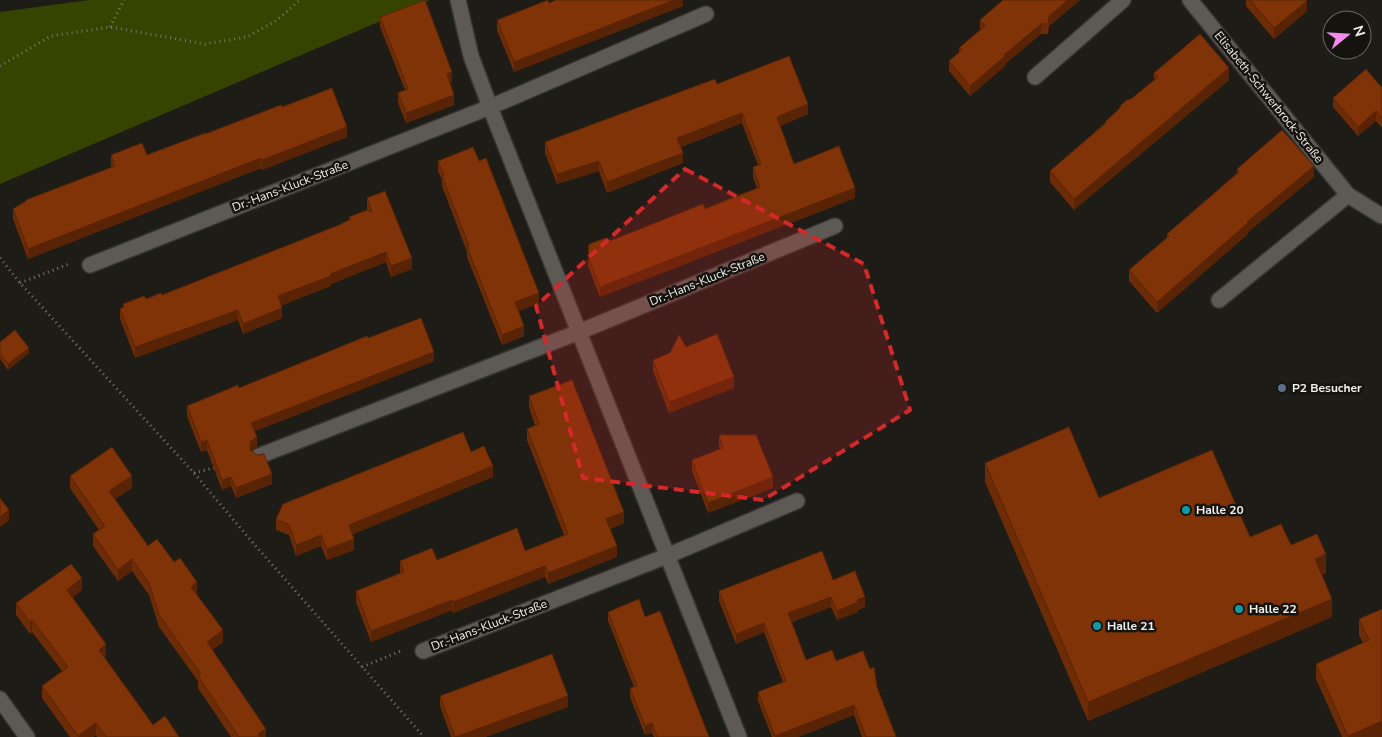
<svg xmlns="http://www.w3.org/2000/svg" width="1382" height="737" viewBox="0 0 1382 737" font-family="'Nunito Sans',sans-serif">
<rect width="100%" height="100%" fill="#1e1c17"/>
<!-- green -->
<path fill="#354500" d="M89 0H430L0 184V12Z"/>
<g fill="none" stroke-linecap="round" stroke-linejoin="round">
<defs>
<path id="street" d="M458 0 471 56 490 107 739 737
M1190 0 1348 195 1382 216
M1035 77 1123 0
M90 265 490 107 706 14
M1219 300 1348 195
M259 456 579 332 835 226
M423 651 667 556 797 501
M0 699 27 737"/>
</defs>
<!-- street casing -->
<use href="#street" stroke="#373532" stroke-width="18"/>
<!-- path -->
<path stroke="#787672" stroke-width="3" stroke-dasharray="1 4" stroke-linecap="butt" d="M110 27 124 0
M0 66 51 36 110 27 205 44 247 37 277 20 300 0
M0 258 20 283 194 473 253 543 424 737
M20 283 69 264
M194 473 217 467
M362 667 401 651"/>
<!-- street -->
<use href="#street" stroke="#5d5a55" stroke-width="15"/>
</g>
<!-- wall -->
<path fill="#6d2c06" d="M683 0V6L514 72 497 30V20L549 3Z
M1003 0H1080L1049 26 1048 34H1041L1005 64V66L970 96 949 71V61L959 53V48L980 30V20Z
M1246 0H1306L1307 11 1274 39 1246 6Z
M380 17 452 82 450 83 454 105 406 123 398 103V93L405 90 380 27Z
M1154 73 1229 80 1074 210 1050 182V171L1105 123V122L1154 80Z
M717 84 808 114 780 126 794 164 855 198 600 297 588 266V256L610 241 705 209 757 188 753 177V167L758 165 742 123 681 147 683 163 607 193 599 171 557 184 545 153V142Z
M1382 88V128L1376 121 1358 136 1333 107V98Z
M282 107 347 137 262 170 261 168 28 259 13 219V209L26 202V200L112 168 111 166V155H147Z
M438 161 539 303 519 311 524 336 502 345 467 257V252L442 186V180L438 171Z
M1237 169 1314 177 1248 232V234L1157 313 1129 281V270L1167 238V234L1237 173Z
M367 198 412 269 391 277 386 262 331 284V286L282 305V318L243 334 238 320 135 358 120 319V309L123 307V304L162 295 339 225 349 220V217L367 211Z
M368 338 434 361 255 431 257 447 251 451 272 484 236 498 231 486 222 490 207 450 201 452 187 416V406L239 388Z
M0 342 29 353 8 370 0 359Z
M686 347 734 388 669 413 653 371V360Z
M529 396 624 523 610 529 617 557 548 584 545 577 453 613 452 610 371 642 356 602V591L400 573V561L437 560 525 551 564 535 527 440V429L535 426 529 407Z
M719 435 773 488 708 513 692 471V460L720 449 719 446Z
M471 452 493 477 352 534 354 550 327 560 321 546 296 556 289 535 276 530V519Z
M985 463 1099 498 1250 537 1291 545 1326 573 1322 575 1332 617 1088 721 985 482Z
M70 476 132 488 115 499 148 546 197 594 223 642 212 650 266 737H231L198 688V681L159 627 149 595 132 571 118 581 93 546V534L99 530 70 488Z
M833 580 865 607 858 610V612L837 620 831 607 792 622 806 660 836 661 877 687 896 737H862L854 715 798 737H772L758 701V692L783 682 764 632 736 644 719 601V591Z
M82 590 72 598 106 656 104 657 153 725 179 737H97L96 735 93 737H70L42 698V686L62 671 32 632 30 634 16 615V603Z
M1382 609 1381 737H1342L1316 679V664L1363 643 1359 635V619Z
M608 612 645 617 709 737H654L652 733 645 735 630 697V688L634 687 608 621Z
M440 696 568 707 485 737H451L440 706Z"/>
<!-- shaded-wall -->
<path fill="#592405" d="M674 0H683V6L514 72V62Z
M1068 0H1080L1049 26 1048 34 1049 16Z
M1307 1V11L1274 39V28Z
M1041 24V34L1005 64V66L970 96V86L1004 55Z
M1229 68V80L1074 210V199Z
M452 72V82L447 84V74Z
M454 95V105L406 123V113Z
M808 104V114L777 127V117Z
M1376 111V121L1358 136V127Z
M742 113V123L677 148V138Z
M347 127V137L262 170V160Z
M683 153V163L607 193V182Z
M261 158V168L28 259V249Z
M599 161V171L557 184V174Z
M1314 166V177L1248 232V234L1157 313V302L1247 222Z
M855 188V198L600 297V287Z
M386 252V262L331 284V286L278 307V296L330 274Z
M412 258V269L391 277V266Z
M539 293V303L515 312V302Z
M282 308V318L243 334V324Z
M238 310V320L135 358V347Z
M524 326V336L502 345V335Z
M29 348V353L8 370V364Z
M434 352V361L251 433V423Z
M734 377V388L669 413V402Z
M257 437V447L251 451 250 450 251 441Z
M207 440V450L201 452V442Z
M493 466V477L349 536V525Z
M272 474V484L236 498V488Z
M132 476V488L109 503V491Z
M231 477V486L222 490V480Z
M773 477V488L708 513V503Z
M9 510V521L0 527V517Z
M624 512V523L606 530V519Z
M321 535V546L296 556V545Z
M354 539V550L327 560V549Z
M617 546V557L548 584V573Z
M1326 554V573L1315 578V559Z
M132 559V571L118 581V570Z
M545 566V577L453 613V602Z
M82 578V590L67 602V590Z
M197 582V594L191 599V587Z
M831 597V607L788 623V613Z
M865 597V607L858 610V612L837 620V611Z
M1332 599V617L1088 721V702Z
M452 600V610L371 642V631Z
M32 620V632L30 634V622Z
M764 623V632L736 644V634Z
M223 630V642L207 654V642Z
M106 644V656L99 662V650Z
M568 696V707L485 737H456Z
M854 705V715L798 737H775V736Z
M1382 721V737H1348V736Z
M96 723V735L93 737H78V736Z
M652 723V733L645 735V726Z
M266 729V737H258V734Z"/>
<!-- building -->
<path fill="#7f3307" stroke="#592405" d="M425 0 452 72 447 74 454 95 406 113 398 93 408 89 380 17Z
M548 0 549 3 556 0H674L514 62 497 20Z
M1003 0H1068L1049 16 1048 24H1041L1004 55 1005 56 970 86 949 61 962 50 959 48 985 26 980 20Z
M1250 0H1306L1307 1 1274 28Z
M1200 34 1229 68 1074 199 1050 171 1106 123 1105 122 1119 109 1121 105 1127 100 1131 99 1158 77 1154 73Z
M789 56 808 104 777 117 794 164 839 146 855 188 600 287 588 256 589 244 606 238 610 241 703 204 705 209 760 187 753 167 761 164 742 113 677 138 683 153 607 182 599 161 557 174 545 142 715 79 717 84Z
M1366 69 1382 88V119L1376 111 1358 127 1333 98Z
M332 88 347 127 262 160 261 158 28 249 13 209 26 201V200L115 166 111 155 142 143 147 155 205 133V134L281 105 282 107Z
M1282 130 1314 166 1247 222 1248 223 1157 302 1129 270 1169 236 1167 234 1239 172 1237 169Z
M473 147 479 161 486 158 539 293 515 302 524 326 502 335 467 247 469 246 442 176 444 175 438 161Z
M385 191 412 258 391 266 386 252 330 274 331 276 278 296 282 308 243 324 238 310 135 347 120 309 124 307 123 304 144 296 146 299 161 293 162 295 339 225 351 219 349 217 367 210 372 212 367 198Z
M421 318 434 352 251 423 257 437 251 441 250 450 257 455 264 454 272 474 236 488 231 477 222 480 207 440 201 442 187 406 238 385 239 388 367 336 368 338Z
M15 330 29 348 8 364 0 353V342Z
M717 334 734 377 669 402 653 360 670 353 679 335 686 347Z
M572 380 624 512 606 519 617 546 548 573 545 566 453 602 452 600 371 631 356 591 404 572 400 561 432 548 437 560 517 528 525 551 568 534 527 429 539 424 529 396Z
M1069 427 1099 498 1212 450 1250 537 1281 524 1291 545 1317 534 1326 554 1315 559 1332 599 1088 702 985 463Z
M463 432 471 452 484 446 493 466 349 525 354 539 327 549 321 535 296 545 289 525 276 519 283 504Z
M719 435H756L773 477 708 503 692 460 723 448Z
M112 447 132 476 109 491 148 546 157 539 174 562 180 558 197 582 191 587 223 630 207 642 266 729 258 734 260 737H239L198 676 201 674 159 615 149 583 132 559 118 570 93 534 105 526 70 476Z
M0 498 9 510 0 517Z
M822 551 833 580 855 571 865 597 857 600 858 602 837 611 831 597 788 613 806 660 832 650 836 661 863 651 870 669 874 667 877 687 896 737H866L854 705 775 736 758 692 786 681 764 623 736 634 719 591Z
M71 564 82 578 67 590 106 644 99 650 153 725 165 716 179 737H106L96 723 78 736 42 686 68 667 32 620 30 622 16 603Z
M639 599 645 617 660 611 709 737H657L652 723 645 726 630 688 637 686 608 612Z
M1382 609V721L1348 736 1316 664 1369 640 1359 619Z
M552 654 568 696 455 737 440 696Z"/>
<!-- marked area -->
<path fill="#d62828" fill-opacity="0.2" stroke="#d62828" stroke-width="4" stroke-dasharray="10 6" stroke-linejoin="round" d="M685 169 864 264 910 410 763 500 583 478 536 306Z"/>
<!-- markers -->
<circle fill="#5c6f8a" stroke="#15130e" stroke-width="2" cx="1282" cy="388" r="5"/>
<g fill="#0f9aa8" stroke="#15130e" stroke-width="2">
<circle cx="1186" cy="510" r="5"/>
<circle cx="1239" cy="609" r="5"/>
<circle cx="1097" cy="626" r="5"/>
</g>
<g text-anchor="middle" stroke-width="5" stroke-linejoin="round" paint-order="stroke">
<!-- street labels -->
<g font-size="12" fill="#f1efeb" stroke="#15130e">
<text transform="translate(1269 97) rotate(51)" y="4">Elisabeth-Schwerbrock-Straße</text>
<text transform="translate(290 186) rotate(-21)" y="4">Dr.-Hans-Kluck-Straße</text>
<text transform="translate(707 279) rotate(-22)" y="4">Dr.-Hans-Kluck-Straße</text>
<text transform="translate(489 625) rotate(-21)" y="4">Dr.-Hans-Kluck-Straße</text>
</g>
<!-- poi labels -->
<g font-size="12" font-weight="bold" fill="#f1efeb" stroke="#15130e" text-anchor="start">
<text x="1292" y="392">P2 Besucher</text>
<text x="1196" y="514">Halle 20</text>
<text x="1249" y="613">Halle 22</text>
<text x="1107" y="630">Halle 21</text>
</g>
</g>
<!-- north arrow -->
<g transform="translate(1347 35) rotate(72)"><circle r="24" fill="#15130e" stroke="#6d6b66"/>
<path d="M0-4L9 19L0 12L-9 19Z" fill="#f589ef"/>
<text y="-8" font-size="14" font-weight="bold" text-anchor="middle" fill="#f1efeb">N</text>
</g>
</svg>
